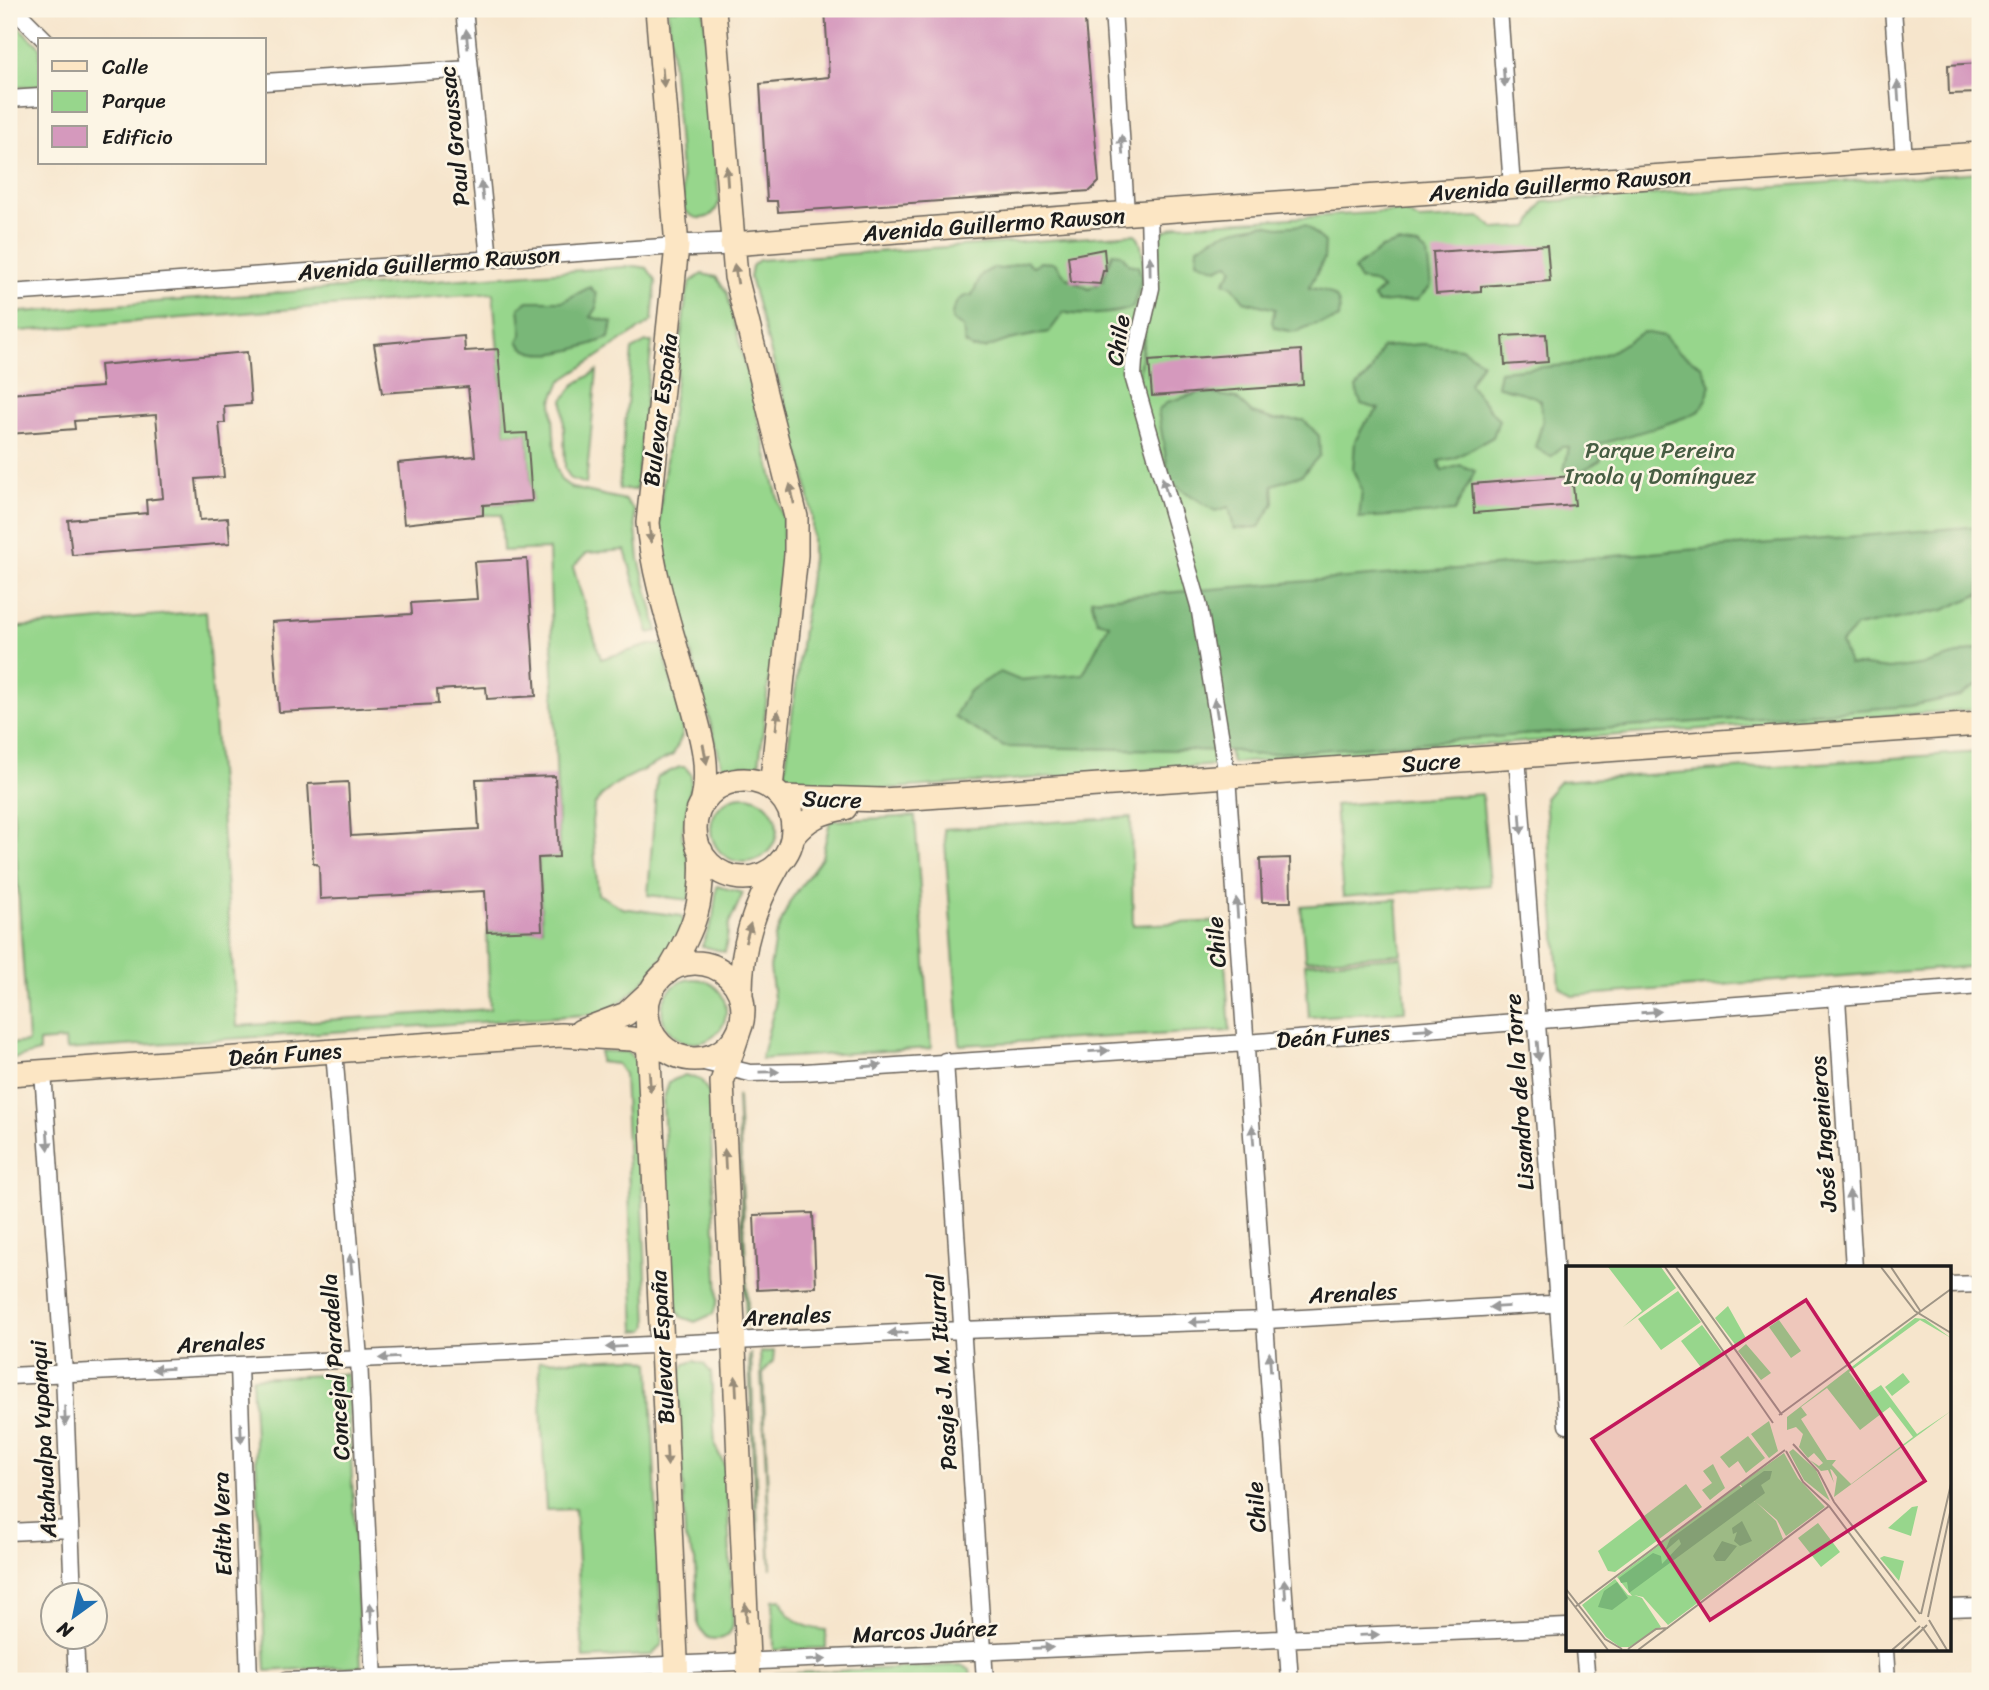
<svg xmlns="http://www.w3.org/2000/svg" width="1989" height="1690" viewBox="0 0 1989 1690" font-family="Sriracha,sans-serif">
<rect width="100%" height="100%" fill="#fcf5e5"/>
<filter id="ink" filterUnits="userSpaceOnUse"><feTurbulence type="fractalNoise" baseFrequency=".0143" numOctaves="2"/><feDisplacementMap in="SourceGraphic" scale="14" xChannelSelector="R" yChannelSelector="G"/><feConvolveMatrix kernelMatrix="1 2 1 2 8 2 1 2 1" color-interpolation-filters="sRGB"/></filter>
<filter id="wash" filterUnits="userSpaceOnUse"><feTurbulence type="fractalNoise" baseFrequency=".00686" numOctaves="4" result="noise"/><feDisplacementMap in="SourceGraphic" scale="28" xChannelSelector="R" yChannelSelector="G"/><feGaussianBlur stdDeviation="1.57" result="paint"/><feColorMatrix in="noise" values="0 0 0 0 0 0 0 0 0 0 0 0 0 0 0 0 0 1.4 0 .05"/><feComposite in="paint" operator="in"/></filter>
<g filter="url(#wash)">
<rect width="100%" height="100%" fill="#f6e5cc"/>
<!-- green -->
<path fill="#97d68c" stroke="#5a7954" stroke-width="2" d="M668 9H704L719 201C715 220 696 224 684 209Z
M9 18 40 47V86L9 88Z
M1980 172V709L1232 763 1193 606 1217 765 884 789H819L797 785 788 779 785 771 812 559V517L805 475 750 278 752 266 759 260 1135 234C1152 246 1141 351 1139 376L1157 243 1162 232 1178 225 1403 211 1419 220 1480 217 1495 229 1529 227 1543 202Z
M635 266 647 268 656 281 652 321 561 381 552 401 556 467 561 480 572 488 625 500 634 510 639 559 658 631 649 633 625 550 587 553 573 567 601 659 650 645H662L683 725 682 736 673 755 617 783 601 796 594 806 592 823 598 894 622 908 681 916 685 923C663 958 638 999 598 1014L66 1050 65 1040 39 1042V1052L9 1060V1044L28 1042 13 809H9V628L206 611 237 1026 490 1009 487 932 542 929 538 858 559 856 549 549 503 551 501 515H483V505L532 501 527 433 505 434 493 293 9 332V313Z
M702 274 716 277 727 293 783 519V556L759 765 722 766 660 538V509L686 297 690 282Z
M646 342H652L636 490 619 489 632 350Z
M597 371 586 484 571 479 565 469 563 400 574 385Z
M1980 752V966L1572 996 1560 987 1545 798 1560 781Z
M680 767H685L691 774V785L682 835 691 871 689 900 648 895 657 777Z
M1482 794 1490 885 1343 897 1335 805Z
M711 829a33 33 0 1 1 66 0a33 33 0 1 1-66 0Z
M915 816 931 1048 761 1059 775 1005 770 968 775 937 790 901 822 857 830 821Z
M1131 817 1133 925 1222 921 1230 1031 960 1045 944 829Z
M717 886 743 893 729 924 725 952 702 946 713 918Z
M1397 899 1401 954 1305 960 1301 906Z
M1402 957 1405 1011 1309 1017 1305 963Z
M662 1011a32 32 0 1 1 64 0a32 32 0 1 1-64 0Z
M600 1051 627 1052 637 1062 648 1326 645 1330 635 1331 624 1074 617 1064 600 1062Z
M685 1075 701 1080 709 1093 718 1300 713 1314 695 1322 681 1317 672 1302 663 1101 669 1082Z
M737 1095 738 1097 749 1327 746 1323Z
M774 1351 773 1361 763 1373 771 1569 760 1352Z
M751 1353 759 1557 757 1564 749 1357Z
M636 1358 650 1363 662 1645 652 1655 583 1658 575 1509 546 1510 539 1361Z
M694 1361 704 1364 711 1373 715 1446 726 1468 733 1625C730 1638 720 1641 708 1638L698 1626 695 1560 685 1538 678 1377 685 1364Z
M347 1374 361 1666 266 1671 252 1378Z
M781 1599C787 1620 806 1629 826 1630V1648L774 1650 773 1600Z
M961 1665 970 1670 972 1681H775V1674Z
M652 1675 663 1681H556V1680Z"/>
<!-- forest -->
<path fill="#79b778" stroke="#4a6a4a" stroke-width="2" d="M1264 224 1278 227 1305 225 1325 242 1324 259 1309 288C1330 290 1343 295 1339 318 1331 322 1326 322 1317 324 1295 328 1304 337 1274 327L1272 322 1275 309 1244 301 1233 287 1224 282 1233 269 1229 263 1217 269 1197 261 1198 247C1220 232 1237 228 1264 224Z
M1398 243 1418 246 1427 253 1431 286 1417 300 1378 303 1373 297 1382 289 1373 282 1360 280 1354 270C1361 261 1377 254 1381 248Z
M1112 253 1121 254 1129 264 1138 266 1142 278 1133 307C1120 314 1077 317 1064 312L1049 332 1009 340 984 349 972 348 965 343 963 327 952 320C951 307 959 295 972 295L982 274 993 268 1002 269 1026 261 1033 266 1040 262 1055 263 1067 278 1089 289 1103 281Z
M590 287 596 294 597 308 591 317 612 322 609 338C587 346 531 367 518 341L522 334 519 308 528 301H563Z
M1643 332 1664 336 1677 351 1702 366 1711 385C1708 392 1706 404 1700 410 1693 417 1610 442 1598 444L1601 460 1578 473 1564 470 1569 447H1561L1551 457 1535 447 1543 421 1540 400C1526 391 1513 392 1497 386L1500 371 1577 364 1610 352Z
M1422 344 1461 348 1482 362 1469 384 1499 420 1493 437 1455 458 1439 461 1442 471 1460 465 1475 471 1454 512 1359 518 1362 490 1353 470 1355 441 1365 423 1379 409 1361 404 1356 388 1371 372 1382 347Z
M1202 392 1236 398 1252 413 1275 420H1304L1319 436 1320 455 1302 475 1273 485 1274 503 1259 527 1234 529 1229 507 1215 511 1170 482 1158 411 1167 402Z
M1980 526V594L1944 610 1856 627 1841 643 1849 664 1889 669 1926 664 1980 648V683L1960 696 1910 706 1252 755 1236 751 1004 747 954 717 969 691 1000 672 1019 680 1083 674 1109 624 1097 621 1091 599Z"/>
<g id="blocks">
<!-- building -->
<path fill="#d599bd" d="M825 9H1084L1099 182 1090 191 778 212 777 201H767L760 84 829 77Z
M1980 63V93L1949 94 1948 65Z
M1547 245 1550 281 1481 286V291L1436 294 1433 252Z
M1104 249 1106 271H1103L1100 284 1071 282 1068 256Z
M1546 334 1548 362 1505 365 1503 336Z
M464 336 465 351 498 349 505 434 527 433 532 501 483 505V515L404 524 398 463 475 456 468 387 382 393 374 344Z
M1301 350 1303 385 1152 396 1149 361Z
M247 352 251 404 224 406 225 423H219L224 477 196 479 200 520 228 518 230 543 72 555 68 520 147 513 146 500 163 498 156 415 74 421 75 429 9 434V394L102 387 100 365Z
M1572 476 1575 505 1474 513 1472 484Z
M527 559 536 696 487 699 486 687 437 690 438 704 279 712 272 622 412 614 411 603 477 599 474 562Z
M555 776 559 857 538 858 542 930 487 932 485 891 320 899 319 866 313 862 308 784 348 782 351 836 479 829 476 779Z
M1290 858 1291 902H1262L1260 859Z
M813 1213 816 1287 757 1290 754 1215Z"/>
</g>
</g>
<g filter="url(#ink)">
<use href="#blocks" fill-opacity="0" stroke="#68625a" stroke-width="2"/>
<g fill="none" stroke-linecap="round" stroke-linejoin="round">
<defs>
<path id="minor" d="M14 9 45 40
M464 9 489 259
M1113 9 1126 213
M1499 9 1512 187
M1893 9 1904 159
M264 82 470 69
M9 99 40 97
M1149 212 1151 288 1134 361 1133 376 1199 606 1227 776 1290 1681
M9 293 677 246
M1517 756 1567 1425
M1837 998 1854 1268
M334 1051 359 1359 374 1681
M687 1058 750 1073 804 1072 1246 1043 1980 986
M945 1061 985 1681
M43 1072 64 1373 73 1596
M1949 1285 1980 1284
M239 1365 249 1681
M9 1376 961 1330 1267 1320 1567 1303
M9 1532 69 1529
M1949 1608 1980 1607
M75 1638 77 1681
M1584 1650 1587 1681
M1885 1650 1887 1681
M286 1681 1567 1627"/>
<path id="tertiary" d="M677 246 732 244"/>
<path id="secondary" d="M657 9 677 246 648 523C653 579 673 635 688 689 699 729 712 764 702 804
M714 9 736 277 796 517V555L771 788
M732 244 1090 216 1980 154
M695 829a49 49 0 1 1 98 0a49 49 0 1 1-98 0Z
M782 797 883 800 1980 724
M793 836C808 817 822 812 845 808
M647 1011a48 48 0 1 1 96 0a48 48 0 1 1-96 0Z
M668 972C695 928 704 903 701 851
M741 997C740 947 754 907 779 864
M647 1014 677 1681
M740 1028 722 1082 749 1681
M581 1031 626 1014 653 989
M9 1074 561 1035 632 1039 669 1051"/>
</defs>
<!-- minor casing -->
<use href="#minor" stroke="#68625a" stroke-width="19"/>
<!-- tertiary casing -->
<use href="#tertiary" stroke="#68625a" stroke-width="24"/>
<!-- secondary casing -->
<use href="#secondary" stroke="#68625a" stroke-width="26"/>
<!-- minor -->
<use href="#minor" stroke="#fff" stroke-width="16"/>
<!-- tertiary -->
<use href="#tertiary" stroke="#fff" stroke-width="21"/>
<!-- secondary -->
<use href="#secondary" stroke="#fce6c4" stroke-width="23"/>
</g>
<!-- one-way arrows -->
<defs><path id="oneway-solid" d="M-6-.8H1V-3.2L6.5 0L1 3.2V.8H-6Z" transform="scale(1.75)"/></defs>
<g fill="#999">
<use href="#oneway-solid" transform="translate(467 39) rotate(-95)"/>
<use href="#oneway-solid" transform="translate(1504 77) rotate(86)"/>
<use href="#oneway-solid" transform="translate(1898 91) rotate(-94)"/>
<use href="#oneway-solid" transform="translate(1122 145) rotate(-94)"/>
<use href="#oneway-solid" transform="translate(482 191) rotate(-96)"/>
<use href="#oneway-solid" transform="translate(1150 266) rotate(-91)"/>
<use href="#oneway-solid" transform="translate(1165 487) rotate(-106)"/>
<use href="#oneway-solid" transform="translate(1216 708) rotate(-99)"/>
<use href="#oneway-solid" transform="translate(1521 824) rotate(86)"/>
<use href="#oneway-solid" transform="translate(1237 908) rotate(-94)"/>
<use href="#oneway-solid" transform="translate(1651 1012) rotate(-4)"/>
<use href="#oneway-solid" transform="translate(1424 1029) rotate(-4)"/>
<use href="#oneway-solid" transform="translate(1099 1051) rotate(-3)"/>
<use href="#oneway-solid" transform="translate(1538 1051) rotate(85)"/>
<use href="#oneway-solid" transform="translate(872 1066) rotate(-4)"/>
<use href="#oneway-solid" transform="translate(769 1072) rotate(-1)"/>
<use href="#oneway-solid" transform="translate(1253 1135) rotate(-94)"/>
<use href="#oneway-solid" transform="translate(48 1140) rotate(86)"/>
<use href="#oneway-solid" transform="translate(1850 1200) rotate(-94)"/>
<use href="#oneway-solid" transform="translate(351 1264) rotate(-95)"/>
<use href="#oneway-solid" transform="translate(1499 1307) rotate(177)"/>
<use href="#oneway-solid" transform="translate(1199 1322) rotate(178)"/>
<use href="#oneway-solid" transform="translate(898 1333) rotate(177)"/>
<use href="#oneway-solid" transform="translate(616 1347) rotate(177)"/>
<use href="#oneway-solid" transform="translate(389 1358) rotate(177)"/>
<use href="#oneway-solid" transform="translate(1270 1362) rotate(-94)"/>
<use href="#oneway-solid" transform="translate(162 1369) rotate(177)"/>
<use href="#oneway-solid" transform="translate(65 1416) rotate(88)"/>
<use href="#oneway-solid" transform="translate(241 1433) rotate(88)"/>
<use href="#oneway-solid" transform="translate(1285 1589) rotate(-94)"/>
<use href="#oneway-solid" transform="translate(371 1613) rotate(-93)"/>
<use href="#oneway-solid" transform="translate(1369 1635) rotate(-2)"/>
<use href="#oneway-solid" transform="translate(1043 1648) rotate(-2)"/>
<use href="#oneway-solid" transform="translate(816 1660) rotate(-3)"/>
</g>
<g fill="#978b78">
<use href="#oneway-solid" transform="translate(663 77) rotate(85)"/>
<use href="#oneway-solid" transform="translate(727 176) rotate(-94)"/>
<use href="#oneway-solid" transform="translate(736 274) rotate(-100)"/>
<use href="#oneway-solid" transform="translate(792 494) rotate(-102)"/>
<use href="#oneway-solid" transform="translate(650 533) rotate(85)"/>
<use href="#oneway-solid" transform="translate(777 720) rotate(-84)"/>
<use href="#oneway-solid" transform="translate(705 754) rotate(79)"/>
<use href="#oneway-solid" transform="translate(748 933) rotate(-75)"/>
<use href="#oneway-solid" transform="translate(650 1082) rotate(86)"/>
<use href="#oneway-solid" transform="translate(725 1159) rotate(-93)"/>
<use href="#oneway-solid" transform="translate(736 1386) rotate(-93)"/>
<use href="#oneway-solid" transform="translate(667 1456) rotate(87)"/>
<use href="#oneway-solid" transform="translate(746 1613) rotate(-93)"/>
</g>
</g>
<g text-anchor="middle" stroke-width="5" stroke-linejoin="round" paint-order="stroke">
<!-- street labels -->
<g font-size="23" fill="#1c1c1c" stroke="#fcf5e5">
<text transform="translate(454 136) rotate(-96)" y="8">Paul Groussac</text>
<text transform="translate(1560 184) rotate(-4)" y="8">Avenida Guillermo Rawson</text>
<text transform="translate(994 224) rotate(-4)" y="8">Avenida Guillermo Rawson</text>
<text transform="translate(429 263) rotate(-4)" y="8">Avenida Guillermo Rawson</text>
<text transform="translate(1118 340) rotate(-81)" y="8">Chile</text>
<text transform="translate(660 410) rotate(-83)" y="8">Bulevar España</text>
<text transform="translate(1431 762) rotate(-4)" y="8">Sucre</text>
<text transform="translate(832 799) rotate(2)" y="8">Sucre</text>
<text transform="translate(1216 942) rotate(-94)" y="8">Chile</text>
<text transform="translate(1333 1036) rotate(-4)" y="8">Deán Funes</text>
<text transform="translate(285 1054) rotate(-4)" y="8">Deán Funes</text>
<text transform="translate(1519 1092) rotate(-94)" y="8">Lisandro de la Torre</text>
<text transform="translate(1823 1134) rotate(-94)" y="8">José Ingenieros</text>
<text transform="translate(1353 1293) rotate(-3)" y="8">Arenales</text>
<text transform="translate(787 1316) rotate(-3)" y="8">Arenales</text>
<text transform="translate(221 1343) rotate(-3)" y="8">Arenales</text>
<text transform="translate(662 1347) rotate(-93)" y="8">Bulevar España</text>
<text transform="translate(335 1367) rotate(-94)" y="8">Concejal Paradella</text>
<text transform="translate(942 1372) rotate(-94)" y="8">Pasaje J. M. Iturral</text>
<text transform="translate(43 1439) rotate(-93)" y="8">Atahualpa Yupanqui</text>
<text transform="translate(1256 1507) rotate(-94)" y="8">Chile</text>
<text transform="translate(222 1524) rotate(-92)" y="8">Edith Vera</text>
<text transform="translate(925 1631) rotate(-3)" y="8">Marcos Juárez</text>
</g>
<!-- park labels -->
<g font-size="23" fill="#475d43" stroke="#fcf5e5">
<text x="1660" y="458">Parque Pereira<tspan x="1660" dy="26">Iraola y Domínguez</tspan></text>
</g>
</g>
<!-- overview -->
<g transform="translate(1566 1266)">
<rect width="385" height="385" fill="#f6e5cc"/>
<path d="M42 1H95L110 22 57 61 76 45ZM112 25 135 56 95 84 72 53ZM162 40 181 74 171 81 149 52ZM349 52 359 53 385 72 354 54 283 106 300 129 315 119 351 168 385 145 268 231 271 211 266 204 264 203 268 217 262 204 255 205 244 194 253 200 257 197 248 187 242 192 233 181 237 168 230 161 221 164V151ZM261 122 294 164 324 141 347 171 285 218 266 199 270 194H261L235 153 241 149 235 141ZM213 54 235 85 225 92 203 61ZM136 59 158 89 137 104 115 75ZM180 78 205 107 195 114 172 85ZM337 107 344 116 326 130 319 121ZM203 155 212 185 203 192 185 168ZM182 170 199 192 180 207 172 195 163 202 154 191ZM227 183 250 204 264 235 238 214 223 186ZM218 187 232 212 259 241 220 270 211 254 190 236 210 255 217 273 102 359 77 331 68 329 76 332 95 361 63 381H54L40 371 16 339 49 313 62 329 66 330 51 311 173 219 189 236 174 218ZM147 198 159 222 144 234 136 224 146 217 137 205ZM120 218 136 241 49 306 42 305 32 285ZM352 240 345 270 322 262 346 241ZM252 257 274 286 255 301 232 272ZM318 290 338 295 333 315 314 292Z" fill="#97d68c" fill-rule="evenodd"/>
<path d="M198 205H206L204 213 195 219 199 227 63 327 61 316 55 317 53 312 87 287 95 290 96 298 115 278 113 273 99 285 104 273ZM176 255 186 275 174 280 168 275 171 266 167 268 166 262ZM156 275 171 280 159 295H150L147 290ZM51 316 62 332 46 344 32 341 38 325Z" fill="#79b778"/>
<path fill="none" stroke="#9f9586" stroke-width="2" d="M99 1 207 157M110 1 216 149M315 1 349 45 385 67M325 1 355 46M213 149 385 23M227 178 252 205 268 236 354 348M220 185 237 216 263 240 350 356M0 323 39 373 56 383M0 329 42 384M9 341 219 184M355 348 385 218M362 351 385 242M363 354 381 384M356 361 372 384M62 383 90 363 102 362M72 384 263 240M326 384 354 360M335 384 361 359"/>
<path fill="#c2185b" fill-opacity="0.15" stroke="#c2185b" stroke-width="3.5" d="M240 34 359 215 144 354 26 173Z"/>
<rect width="385" height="385" fill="none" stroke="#1c1c1c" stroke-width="3.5"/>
</g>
<!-- margin -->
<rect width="1989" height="1690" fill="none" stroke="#fcf5e5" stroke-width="35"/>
<!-- legend -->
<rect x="38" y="38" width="228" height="126" fill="#fcf5e5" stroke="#a29e95" stroke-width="2"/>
<rect x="52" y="61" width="35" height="10" fill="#fce6c4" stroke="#a29e95" stroke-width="2"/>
<text x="102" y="74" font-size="21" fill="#1c1c1c">Calle</text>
<rect x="52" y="91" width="35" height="21" fill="#97d68c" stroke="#a29e95" stroke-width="2"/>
<text x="102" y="108" font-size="21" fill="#1c1c1c">Parque</text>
<rect x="52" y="126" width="35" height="21" fill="#d599bd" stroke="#a29e95" stroke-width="2"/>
<text x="102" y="144" font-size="21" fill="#1c1c1c">Edificio</text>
<!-- north arrow -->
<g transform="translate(74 1616) rotate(213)"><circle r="33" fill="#fcf5e5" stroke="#a29e95" stroke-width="2"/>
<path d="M0-5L12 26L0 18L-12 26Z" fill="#1f6fb2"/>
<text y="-10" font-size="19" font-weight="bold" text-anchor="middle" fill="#1c1c1c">N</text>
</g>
</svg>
